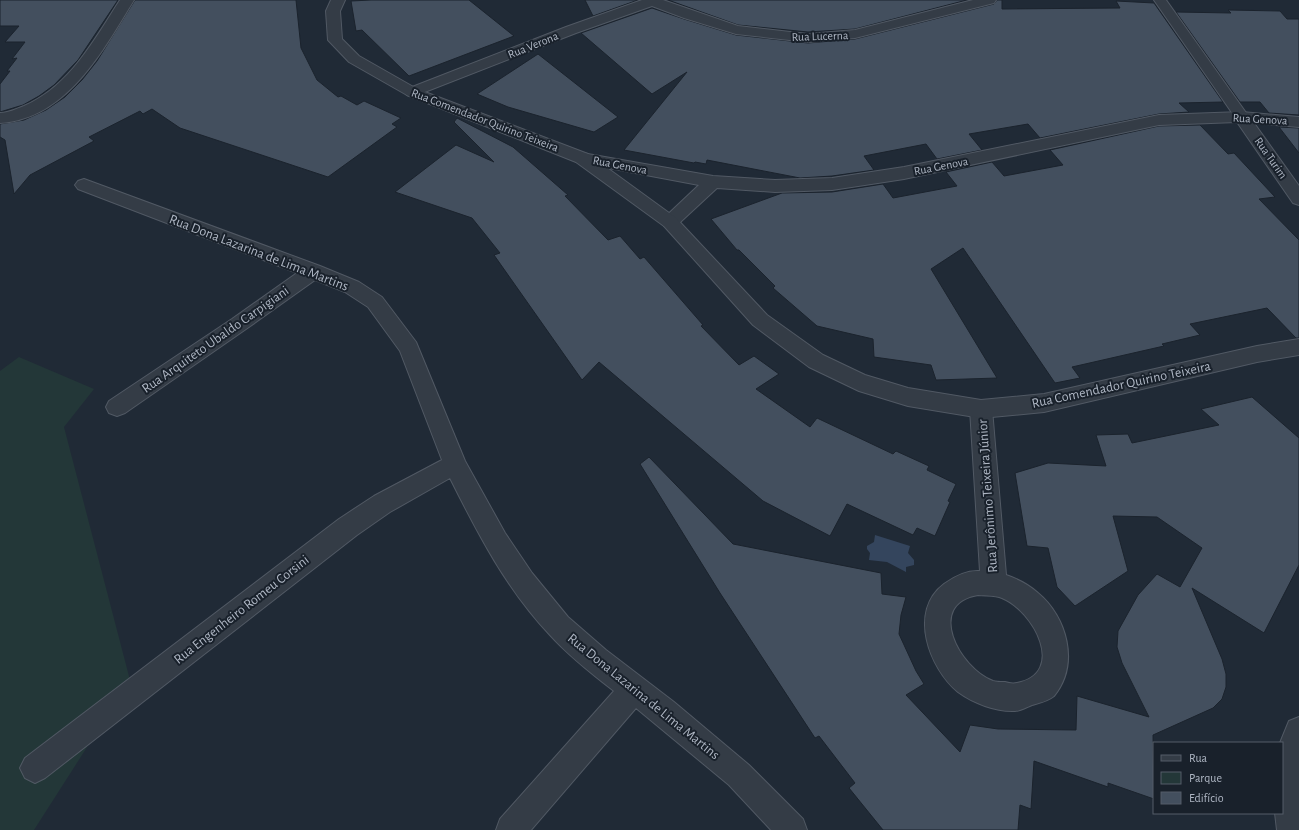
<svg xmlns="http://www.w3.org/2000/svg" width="1299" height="830" viewBox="0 0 1299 830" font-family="'Alegreya Sans',sans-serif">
<rect width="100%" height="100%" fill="#202a36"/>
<!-- green -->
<path fill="#233738" d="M19 357 94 389 64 427 130 680 34 830H0V371Z"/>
<!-- water -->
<path fill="#34455d" d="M875 535 910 546 908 553 914 560V565L906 567V572L887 562 869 560 870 553 867 549V546L874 542Z"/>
<!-- building -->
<path fill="#434f5e" stroke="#1b232d" d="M0 0H118L78 60 54 85 39 96 23 105 0 112V84L10 71H7L17 58 12 59 25 42H5L19 26H0Z
M135 0H296L301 48 317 80 338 97 341 96 357 105 364 101 401 118 392 124 397 127 328 177 180 128 152 109 143 114 140 111 89 137 94 141 30 175 14 194 5 140 0 137V124L24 120 46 110 65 97 82 80 97 61Z
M371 0H469L514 36 409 76 362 30 356 31 351 1Z
M585 0H638L593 16Z
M668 0H967L855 29 808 32 738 25Z
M997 0H1002V9L1120 8 1116 1 1154 3 1223 102 1179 103 1189 112 1159 114 1040 138 1028 124 969 134 982 150 937 159 926 144 864 156 874 170 832 176 800 178 707 160 706 164 695 162 694 163 624 150 687 72 652 94 581 33 652 8 684 19 736 35 808 43 855 39 994 4Z
M1228 10 1280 11 1287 19H1299V115L1269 113 1260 102H1240L1176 12 1231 13Z
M538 54 618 117 594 132 508 107 477 94Z
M457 118 513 147 568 195 565 196 608 240 620 236 640 259 644 257 703 325 701 326 739 365 754 356 779 374 756 389 810 427 817 418 893 454 896 451 929 466 927 470 956 484 948 501 950 502 935 536 917 528 913 535 847 504 830 536 763 501 599 362 582 380 494 255 500 253 472 218 395 192 456 145 494 162 454 122Z
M1200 125 1228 154 1234 153 1275 197 1259 199 1299 240V338H1296L1267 308 1190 324 1200 335 1162 344 1164 346 1072 367 1080 378 1055 383 963 248 931 269 997 378 936 380 931 365 874 357 873 339 817 326 773 288 775 286 739 250H737L711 219 782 193 832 192 883 184 893 198 957 186 946 172 992 162 1004 176 1063 165 1050 150 1159 126Z
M1279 127 1299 128V153Z
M1252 397 1299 438V565L1264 633 1192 588 1222 659 1226 674V687L1222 699 1213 708 1153 735 1154 799 1108 783V787L1034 761 1031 809 1020 805 1018 830H883L849 788 855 783 819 736 815 738 720 593 640 464 649 457 733 544 881 573 882 594 906 597 901 615 899 634 916 671 924 684 906 695 960 752 970 725 998 729 1076 730 1077 696 1149 717 1122 663 1117 647 1118 631 1138 595 1157 574 1180 587 1202 548 1157 517 1113 516 1128 571 1075 606 1057 587 1048 548 1027 546 1015 473 1048 463 1106 466 1096 435 1128 434 1132 443 1219 425 1201 409Z"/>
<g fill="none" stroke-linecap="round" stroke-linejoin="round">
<defs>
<path id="service" d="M1154 0H1166L1249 117 1247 120H1237Z"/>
<path id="minor" d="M120 0H134C103 50 67 119 0 123V113C8 113 16 109 24 106 70 86 94 40 120 0Z
M642 0H663L738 26 808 34 855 30 973 0H996L994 3 855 38 808 42 736 34 684 18 652 6 576 33 417 95 412 97 407 95 404 92 407 89 566 27Z
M1242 112 1299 117V127L1254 123 1299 186V205L1293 203 1237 122 1159 125 904 179 832 190 775 192 717 188 676 226 670 228 664 226 661 222 664 218 699 185 582 163 576 162 574 158 576 154 582 153 713 176 775 180 832 178 904 167 1159 115Z
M84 179 320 266 359 282 382 297 416 342 465 461 505 533 532 573 568 617 606 650 674 702 749 765 803 819 807 830H771L729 785 636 708 531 830H496L500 819 614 691C592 674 569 656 550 635 507 590 478 534 450 478L390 512 357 535 45 778 35 783 25 778 20 768 25 758 339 519 374 496 442 460 400 351 368 307 345 292 315 280 246 329 125 413 117 416 109 413 106 407 109 401 232 319 297 273 78 189 75 185 78 181Z
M981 400 989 403 992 409 1006 575C1018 579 1029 585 1038 593 1067 617 1080 664 1054 696 1048 701 1039 703 1032 705 1027 707 1020 711 1015 711 996 712 973 703 958 692 929 668 908 611 944 584 955 576 967 570 980 571L970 409 973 403ZM978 595C986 596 995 595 1002 598 1034 611 1067 673 1017 683 1013 684 1008 683 1005 682 1001 682 996 682 993 681 959 668 925 604 978 595Z"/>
<path id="tertiary" d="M331 0H345L340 11 342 39 359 56 417 89 588 154 676 218 767 315 823 355 865 375 908 388 981 400 1044 394 1257 346 1299 339V355L1257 362 1044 412 981 418 908 406 859 391 809 367 753 325 664 226 576 162 407 95 349 62 328 40 326 11Z
M1299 717V830H1277L1275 813H1282V743H1280L1289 721Z"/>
</defs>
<!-- service casing -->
<use href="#service" stroke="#515964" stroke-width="2"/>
<!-- minor casing -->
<use href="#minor" stroke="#515964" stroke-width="2"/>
<!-- tertiary casing -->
<use href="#tertiary" stroke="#515964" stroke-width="2"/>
<!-- service -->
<use href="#service" fill="#343c46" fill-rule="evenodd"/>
<!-- minor -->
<use href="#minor" fill="#343c46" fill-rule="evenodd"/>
<!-- tertiary -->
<use href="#tertiary" fill="#343c46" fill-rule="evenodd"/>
</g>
<g text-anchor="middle" stroke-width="4" stroke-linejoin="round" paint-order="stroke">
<!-- far-street labels -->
<g font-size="12" fill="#aeb6c3" stroke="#19212b">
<text transform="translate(820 36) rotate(-2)" y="4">Rua Lucerna</text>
<text transform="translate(533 45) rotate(-22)" y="4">Rua Verona</text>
<text transform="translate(1260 119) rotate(3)" y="4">Rua Genova</text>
<text transform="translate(485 120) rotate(21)" y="4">Rua Comendador Quirino Teixeira</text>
<text transform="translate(1271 158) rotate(55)" y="4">Rua Turim</text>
<text transform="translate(620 165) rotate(11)" y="4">Rua Genova</text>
<text transform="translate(941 166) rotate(-11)" y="4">Rua Genova</text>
</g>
<!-- street labels -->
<g font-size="14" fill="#aeb6c3" stroke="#19212b">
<text transform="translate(259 252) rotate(21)" y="5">Rua Dona Lazarina de Lima Martins</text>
<text transform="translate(215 339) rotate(-35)" y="5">Rua Arquiteto Ubaldo Carpigiani</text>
<text transform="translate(1121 384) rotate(-12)" y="5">Rua Comendador Quirino Teixeira</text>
<text transform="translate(987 496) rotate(-94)" y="5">Rua Jerônimo Teixeira Júnior</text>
<text transform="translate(241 609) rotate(-38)" y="5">Rua Engenheiro Romeu Corsini</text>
<text transform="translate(644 696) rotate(39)" y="5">Rua Dona Lazarina de Lima Martins</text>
</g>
</g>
<!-- legend -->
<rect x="1153" y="742" width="130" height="72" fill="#19212b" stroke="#555d68"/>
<rect x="1161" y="755" width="20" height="6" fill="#343c46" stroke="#555d68"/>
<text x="1189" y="762" font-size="12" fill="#aeb6c3">Rua</text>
<rect x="1161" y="772" width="20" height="12" fill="#233738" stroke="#555d68"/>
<text x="1189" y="782" font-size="12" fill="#aeb6c3">Parque</text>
<rect x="1161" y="792" width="20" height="12" fill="#434f5e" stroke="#555d68"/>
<text x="1189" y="802" font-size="12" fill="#aeb6c3">Edifício</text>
</svg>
